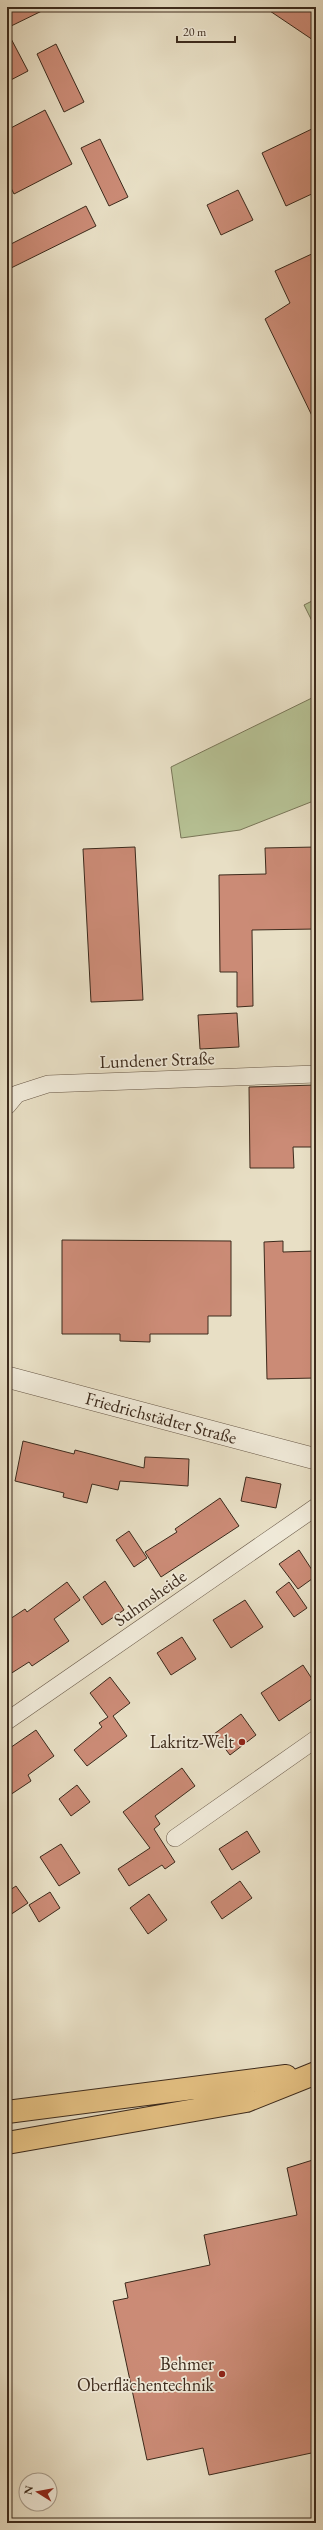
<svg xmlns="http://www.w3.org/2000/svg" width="323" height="2530" viewBox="0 0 323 2530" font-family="'EB Garamond',serif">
<rect width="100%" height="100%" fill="#e8dfc5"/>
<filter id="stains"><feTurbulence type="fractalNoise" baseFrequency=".005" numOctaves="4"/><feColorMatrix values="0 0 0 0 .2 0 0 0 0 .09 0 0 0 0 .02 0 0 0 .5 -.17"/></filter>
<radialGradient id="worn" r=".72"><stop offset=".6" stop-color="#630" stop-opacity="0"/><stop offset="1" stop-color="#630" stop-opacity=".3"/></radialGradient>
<!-- green -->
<path fill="#b6c194" stroke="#797658" d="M316 599V629L304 605Z
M316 696V800L240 830 181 838 171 767Z"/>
<!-- building -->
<path fill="#cb8b76" stroke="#3c2a1c" d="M7 7H50L7 28Z
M264 7H316V42Z
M7 31 28 71 7 82Z
M56 44 84 102 64 112 37 54Z
M45 110 72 164 14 194 7 180V130Z
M316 127V192L286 206 262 153Z
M100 139 128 197 109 206 81 148Z
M238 190 253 220 221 235 207 205Z
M86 206 96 226 7 270V246Z
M316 252V424L265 319 290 303 275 271Z
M135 847 143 1000 91 1002 83 849Z
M316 847V929L252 930 253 1006 237 1007V972H220L219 875 266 874 265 848Z
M237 1013 239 1047 200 1049 198 1015Z
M316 1085V1147H293L294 1168H250L249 1087Z
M62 1240 231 1241V1316H208V1334H150V1342L120 1341V1334H62Z
M283 1241V1252L314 1251 316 1378 267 1379 264 1242Z
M23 1441 74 1454 75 1450 144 1468 145 1457 189 1459 188 1486 120 1481 118 1490 92 1484 87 1503 63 1497 64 1493 15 1481Z
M246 1477 281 1484 276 1508 241 1501Z
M220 1498 239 1526 161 1577 145 1552 177 1532 175 1529Z
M129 1531 147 1558 134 1567 116 1540Z
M299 1550 316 1576 298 1589 279 1564Z
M105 1581 124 1610 102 1625 83 1597Z
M67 1582 80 1600 54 1619 69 1641 32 1666 29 1662 7 1676V1621L25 1609 27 1612Z
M289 1582 307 1608 294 1617 276 1592Z
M245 1600 263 1627 231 1648 213 1620Z
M182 1637 196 1659 171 1675 157 1653Z
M303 1665 316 1685V1696L279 1721 261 1693Z
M110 1677 130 1703 113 1716 127 1736 87 1766 74 1750 102 1727 99 1723 108 1717 90 1693Z
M241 1714 256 1735 230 1755 214 1734Z
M36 1730 54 1756 28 1775 31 1781 7 1797V1750Z
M182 1768 195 1786 155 1816 160 1824 154 1829 175 1862 165 1869 162 1865 129 1886 118 1869 150 1848 123 1812Z
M77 1785 90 1802 71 1816 59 1799Z
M247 1831 260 1852 232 1870 219 1849Z
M61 1844 80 1873 59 1886 40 1857Z
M240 1881 252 1898 222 1919 211 1902Z
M16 1886 28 1903 7 1917V1892Z
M50 1892 60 1908 39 1922 29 1905Z
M149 1894 167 1920 148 1934 130 1908Z
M316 2159V2452L209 2475 203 2448 147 2460 113 2301 128 2298 125 2283 210 2265 204 2235 297 2215 287 2168Z"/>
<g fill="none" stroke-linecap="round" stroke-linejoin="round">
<defs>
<path id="minor" d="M7 1106 17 1094 48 1084 316 1074
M7 1721 316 1507
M175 1838 316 1739"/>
<path id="tertiary" d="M7 1377 316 1459"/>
<path id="primary" d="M7 2112 286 2076
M7 2143 246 2101 316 2073"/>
</defs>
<!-- minor casing -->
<use href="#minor" stroke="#675746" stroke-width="18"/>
<!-- tertiary casing -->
<use href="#tertiary" stroke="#675746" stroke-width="22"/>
<!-- primary casing -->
<use href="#primary" stroke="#3c2a1c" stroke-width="24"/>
<!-- minor -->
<use href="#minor" stroke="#f0ead9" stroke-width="17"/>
<!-- tertiary -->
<use href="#tertiary" stroke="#f0ead9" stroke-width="21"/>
<!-- primary -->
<use href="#primary" stroke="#e4c082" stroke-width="22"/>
</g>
<!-- markers -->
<g fill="#8f2418" stroke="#f0ead9" stroke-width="1.5">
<circle cx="242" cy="1742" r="4"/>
<circle cx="222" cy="2374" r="4"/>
</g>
<g text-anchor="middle" stroke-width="3.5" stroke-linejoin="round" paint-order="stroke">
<!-- street labels -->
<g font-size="18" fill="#3c2a1c" stroke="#f0ead9">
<text transform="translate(157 1060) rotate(-2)" y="6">Lundener Straße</text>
<text transform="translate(161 1418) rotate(15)" y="6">Friedrichstädter Straße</text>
<text transform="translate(150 1598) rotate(-35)" y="6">Suhmsheide</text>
</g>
<!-- poi labels -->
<g font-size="18" fill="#3c2a1c" stroke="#f0ead9" text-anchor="end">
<text x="234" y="1748">Lakritz-Welt</text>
<text x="214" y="2370">Behmer<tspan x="214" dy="21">Oberflächentechnik</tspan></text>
</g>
</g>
<!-- margin -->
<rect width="323" height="2530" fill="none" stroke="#e8dfc5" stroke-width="24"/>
<rect x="8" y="8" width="307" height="2514" fill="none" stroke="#3c2a1c" stroke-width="2"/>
<rect x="12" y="12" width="299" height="2506" fill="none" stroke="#3c2a1c"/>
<!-- north arrow -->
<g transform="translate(38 2492) rotate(281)"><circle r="19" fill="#f0ead9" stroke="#a89d8d"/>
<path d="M0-3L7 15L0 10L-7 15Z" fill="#8f2418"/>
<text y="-6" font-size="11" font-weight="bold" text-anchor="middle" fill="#3c2a1c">N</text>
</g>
<!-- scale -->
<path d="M177 36v6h58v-6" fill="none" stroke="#3c2a1c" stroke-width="2"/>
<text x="183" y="36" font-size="12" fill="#3c2a1c" stroke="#f0ead9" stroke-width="3" paint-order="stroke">20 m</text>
<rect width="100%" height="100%" filter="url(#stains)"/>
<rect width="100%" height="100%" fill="url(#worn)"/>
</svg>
